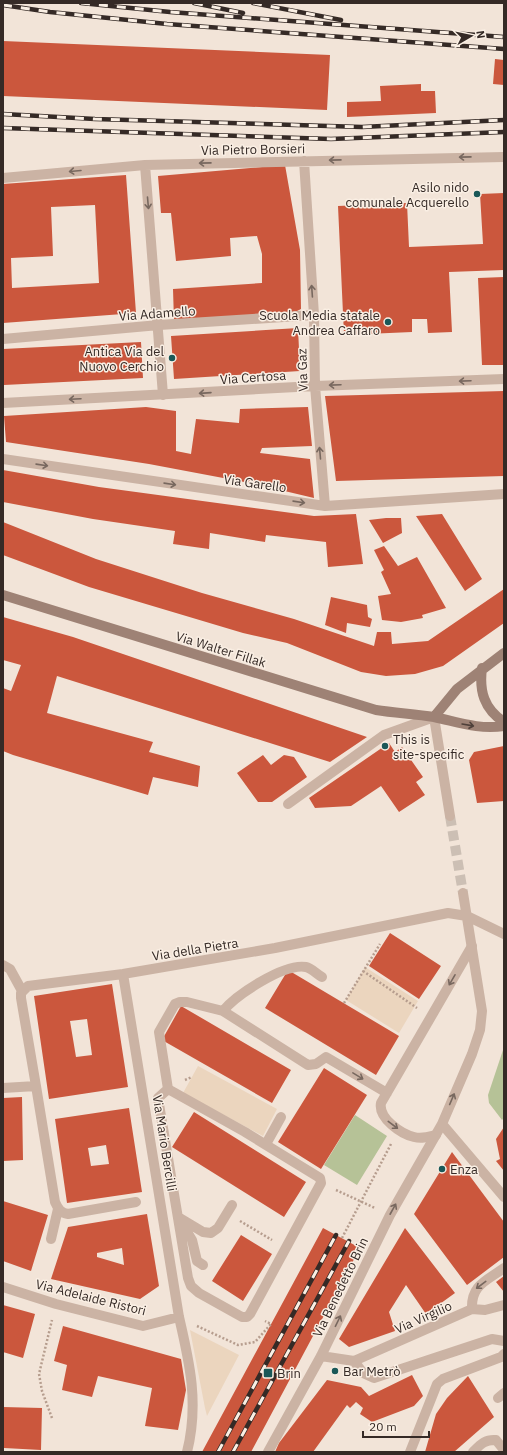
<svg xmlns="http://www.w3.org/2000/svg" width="507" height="1455" viewBox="0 0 507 1455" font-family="'IBM Plex Sans',sans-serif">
<rect width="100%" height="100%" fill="#f2e4d8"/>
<!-- green -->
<path fill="#b6c297" d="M504 1047V1118L502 1120 489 1103 488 1095Z
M355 1115 387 1136 357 1185 324 1165Z"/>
<!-- plaza -->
<path fill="#ebd5be" d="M365 967 418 1001 399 1033 346 1000Z
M198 1066 277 1109 263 1136 183 1093Z
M190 1330 239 1355 207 1416 205 1408Z"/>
<!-- building -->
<path fill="#cb573d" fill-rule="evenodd" d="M3 41 330 55 327 110 3 96Z
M495 59 504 60V85L493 84Z
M421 84V91H435L436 113 347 117V102L381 101 380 86Z
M285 165 300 250 301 309 295 312 174 321 173 289 262 283V254L257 236 230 238 231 256 176 261 171 213H161L158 176Z
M126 175 136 313 3 323V184ZM95 205 99 283 12 288 11 258 53 256 51 207Z
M504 193V270L449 272 452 332 428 333 427 319H412V332L344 335 338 206 407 203 409 247 483 244 480 194Z
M504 277V365H482L478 278Z
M298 328 300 371 174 379 171 336Z
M141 342 143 378 4 385 3 349Z
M504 391V476L336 481 325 396Z
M146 407 176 411V451L191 454 196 419 239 423 240 409 308 407 312 446 262 448 260 453 310 459 314 498 255 484 149 464 6 442 4 416Z
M3 470 99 487 314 516 356 514 363 564 328 567 326 542 266 535 265 542 210 533 209 549 173 544 175 531 93 519 3 502Z
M442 514 482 579 465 591 416 516Z
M386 518H401L402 533 383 543 369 520Z
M3 522 96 559 202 593 294 619 374 646 377 632H391L392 644 428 641 504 589V623L443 666 415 674 386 676 361 672 287 643 243 633 89 587 3 555Z
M384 546 398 566 417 557 446 608 422 615 423 618 401 622 382 620 378 596 391 594 381 572 384 570 374 550Z
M331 597 367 605 368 617 372 619 370 627 347 623 346 633 325 625Z
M3 617 73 637 367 737 330 762 57 676 47 713 153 742 149 752 200 766 198 787 153 777 148 795 13 755 3 751V688L11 691 21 665 3 660Z
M389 743 395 752 402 747 423 777 416 782 425 795 399 812 381 786 351 806 315 808 309 798Z
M504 746V801L477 803 469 760 474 752Z
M263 755 271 765 284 755 294 757 307 777 272 802H258L237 773Z
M390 933 441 966 419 999 369 966Z
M288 970 399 1036 376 1075 265 1008Z
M112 984 128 1087 49 1099 34 996ZM87 1019 92 1055 76 1057 70 1021Z
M181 1006 291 1070 272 1103 162 1040Z
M324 1068 367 1095 321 1169 278 1142Z
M22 1097 23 1160 3 1161V1098Z
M129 1108 142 1192 67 1203 55 1119ZM106 1145 109 1164 91 1166 88 1148Z
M194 1112 306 1182 284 1217 172 1147Z
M504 1127V1171L496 1161 500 1159 496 1139Z
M452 1152 504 1222V1257L467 1285 414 1214Z
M3 1201 48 1215 31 1271 3 1261Z
M147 1214 159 1286 140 1299 51 1279 68 1227ZM122 1248 124 1265 97 1257V1253Z
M323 1228 360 1248 251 1452H202Z
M405 1228 455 1293 426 1314 406 1285 389 1312 395 1331 349 1347 339 1339Z
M241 1235 272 1254 243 1301 212 1281Z
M504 1276V1292L496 1282Z
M3 1305 35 1314 23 1358 3 1352Z
M63 1326 181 1359 186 1390 178 1430 145 1426 152 1388 98 1376 92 1397 62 1390 67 1365 54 1361Z
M412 1375 423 1396 414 1406 372 1422 360 1414 363 1408 356 1402 350 1408 347 1405 313 1452H275L279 1443 327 1380 361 1387 369 1396Z
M468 1376 494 1417 454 1452H425L436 1414 447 1398Z
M3 1407 42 1408 41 1450 4 1448 3 1452Z"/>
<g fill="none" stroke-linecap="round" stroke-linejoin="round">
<!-- minor-tunnel -->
<path stroke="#ccbfb4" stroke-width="10" stroke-dasharray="10 5" stroke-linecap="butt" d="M450 816 463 893"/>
<!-- path -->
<path stroke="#b69d8e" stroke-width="2.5" stroke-dasharray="2 2" stroke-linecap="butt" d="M363 971 417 1008
M344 1003 380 944
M185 1080 192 1077
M336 1190 375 1208
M240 1221 272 1240
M342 1238 391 1144
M197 1326 238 1345 255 1342 271 1324 265 1321
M52 1418 42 1391 39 1374 52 1320"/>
<!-- service -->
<path stroke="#cbb3a4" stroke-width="10" d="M159 325 314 315
M223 1011C236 995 284 963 306 967 311 968 317 974 322 977
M168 1089 245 1132 320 1178 321 1183 250 1314 247 1317H242L199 1293 191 1286 188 1278 158 1098 168 1089 159 1032 175 1004 180 1002H187L223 1011 308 1065 316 1064 326 1057 387 1093
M436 1135C428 1137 422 1139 414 1137 401 1134 378 1118 381 1103L472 946
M266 1144 281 1117
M178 1217 203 1232 211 1233 218 1228 232 1205
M181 1222 192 1240 197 1261 203 1265
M498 1398 504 1393"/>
<!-- minor -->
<path stroke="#cbb3a4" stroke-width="10" d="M304 161 314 315 315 386 325 506
M145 165 163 395
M3 178 145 165 504 157
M3 339 159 325
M3 403 315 386 504 379
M3 459 325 506 504 494
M288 804 384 735 434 717 450 816
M3 965 10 969 21 989H24
M123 974 179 1317C190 1364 199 1404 187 1452
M36 1086 55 1202C58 1209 61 1213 68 1214L136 1202
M3 1088 36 1086 21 998V993L28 986 123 974 275 948 448 913 467 916 504 934
M442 1124 504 1197
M51 1239 58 1209
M3 1287 56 1304 143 1326 179 1317
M472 1309C471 1285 486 1281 504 1268
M321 1356 354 1361 363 1373 374 1378 492 1339 504 1341
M354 1361 472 1309 485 1310 504 1305
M268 1452 321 1356 390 1215 442 1124 472 1054 480 1030 482 1011 463 893
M410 1452 437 1384 443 1379 501 1357 504 1354
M473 1452C480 1445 485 1439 496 1440L504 1450"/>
<!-- secondary -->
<path stroke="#9e8275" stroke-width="10" d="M3 595 376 710C395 713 415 714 434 717 458 722 479 730 504 726
M482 668C479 691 484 709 504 722
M434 717 457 689 504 653"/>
<defs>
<path id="rail" d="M81 3 170 12 504 37
M194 3 243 13
M253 3 341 20
M3 5 50 12 167 24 504 49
M3 114 95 119 362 127 504 120
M3 128 331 139 504 132
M218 1452 336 1235
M233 1452 349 1241"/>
</defs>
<!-- rail casing -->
<use href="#rail" stroke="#352a26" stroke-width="4.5"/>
<!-- rail -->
<use href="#rail" stroke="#faefe4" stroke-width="3" stroke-dasharray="9" stroke-linecap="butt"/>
</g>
<!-- one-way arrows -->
<defs><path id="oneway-shaft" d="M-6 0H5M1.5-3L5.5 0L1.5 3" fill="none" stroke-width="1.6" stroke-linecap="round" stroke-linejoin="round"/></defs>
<g stroke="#78685f">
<use href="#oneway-shaft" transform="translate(465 157) rotate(179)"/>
<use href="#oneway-shaft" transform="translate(335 160) rotate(179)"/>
<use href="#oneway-shaft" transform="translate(205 163) rotate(179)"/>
<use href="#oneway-shaft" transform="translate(75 171) rotate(175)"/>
<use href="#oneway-shaft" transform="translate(148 203) rotate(85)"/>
<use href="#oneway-shaft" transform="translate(312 291) rotate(-94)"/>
<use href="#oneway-shaft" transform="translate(465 381) rotate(178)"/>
<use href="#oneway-shaft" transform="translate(335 385) rotate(178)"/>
<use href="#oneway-shaft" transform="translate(205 393) rotate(176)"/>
<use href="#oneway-shaft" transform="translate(75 399) rotate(177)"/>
<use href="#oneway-shaft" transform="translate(320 453) rotate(-95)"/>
<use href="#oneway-shaft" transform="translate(42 465) rotate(8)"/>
<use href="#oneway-shaft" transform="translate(170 484) rotate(8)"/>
<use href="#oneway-shaft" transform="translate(299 502) rotate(8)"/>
<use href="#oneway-shaft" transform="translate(452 980) rotate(120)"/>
<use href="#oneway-shaft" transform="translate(358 1076) rotate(31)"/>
<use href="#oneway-shaft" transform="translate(452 1099) rotate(-67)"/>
<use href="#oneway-shaft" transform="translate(393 1125) rotate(37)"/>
<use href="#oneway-shaft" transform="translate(393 1209) rotate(-61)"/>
<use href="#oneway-shaft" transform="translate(481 1285) rotate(143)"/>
<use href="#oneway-shaft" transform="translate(338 1321) rotate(-64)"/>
</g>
<use stroke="#4f403a" href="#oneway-shaft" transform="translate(468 725) rotate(10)"/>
<!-- markers -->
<g fill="#1a5858" stroke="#faefe4" stroke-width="1.5">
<circle cx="477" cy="194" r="4"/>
<circle cx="388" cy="322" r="4"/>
<circle cx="172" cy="358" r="4"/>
<circle cx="385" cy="746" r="4"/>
<circle cx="442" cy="1169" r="4"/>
<circle cx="335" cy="1371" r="4"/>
<rect x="263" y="1368" width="10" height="10" rx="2"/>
</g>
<g text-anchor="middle" stroke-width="3" stroke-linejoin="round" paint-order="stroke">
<!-- street labels -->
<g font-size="13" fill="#352a26" stroke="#faefe4">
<text transform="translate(253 149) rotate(-1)" y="5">Via Pietro Borsieri</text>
<text transform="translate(157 313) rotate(-4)" y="5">Via Adamello</text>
<text transform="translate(302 370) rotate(-92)" y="5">Via Gaz</text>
<text transform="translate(253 377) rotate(-4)" y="5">Via Certosa</text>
<text transform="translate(255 483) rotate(8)" y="5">Via Garello</text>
<text transform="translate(221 649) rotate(17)" y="5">Via Walter Fillak</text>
<text transform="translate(195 949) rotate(-9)" y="5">Via della Pietra</text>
<text transform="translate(165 1143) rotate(81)" y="5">Via Mario Bercilli</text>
<text transform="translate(340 1287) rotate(-64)" y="5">Via Benedetto Brin</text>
<text transform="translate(91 1297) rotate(14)" y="5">Via Adelaide Ristori</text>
<text transform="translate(423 1317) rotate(-24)" y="5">Via Virgilio</text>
</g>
<!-- poi labels -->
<g font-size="13" fill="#352a26" stroke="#faefe4" text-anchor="start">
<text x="469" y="192" text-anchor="end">Asilo nido<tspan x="469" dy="15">comunale Acquerello</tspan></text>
<text x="380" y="320" text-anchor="end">Scuola Media statale<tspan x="380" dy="15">Andrea Caffaro</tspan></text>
<text x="164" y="356" text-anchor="end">Antica Via del<tspan x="164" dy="15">Nuovo Cerchio</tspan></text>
<text x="393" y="744">This is<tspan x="393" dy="15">site-specific</tspan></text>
<text x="450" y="1174">Enza</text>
<text x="343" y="1376">Bar Metrò</text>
<text x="277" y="1378">Brin</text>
</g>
</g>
<!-- border -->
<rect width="507" height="1455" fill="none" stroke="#352a26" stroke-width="8"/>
<!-- north arrow -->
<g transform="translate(471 36) rotate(81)" stroke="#faefe4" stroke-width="3" paint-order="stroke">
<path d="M0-3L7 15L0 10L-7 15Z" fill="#352a26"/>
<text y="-6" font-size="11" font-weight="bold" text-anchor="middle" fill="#352a26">N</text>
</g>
<!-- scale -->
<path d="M363 1431v6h66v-6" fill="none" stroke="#352a26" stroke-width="2"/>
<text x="369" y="1431" font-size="12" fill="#352a26" stroke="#faefe4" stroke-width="3" paint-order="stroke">20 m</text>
</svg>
